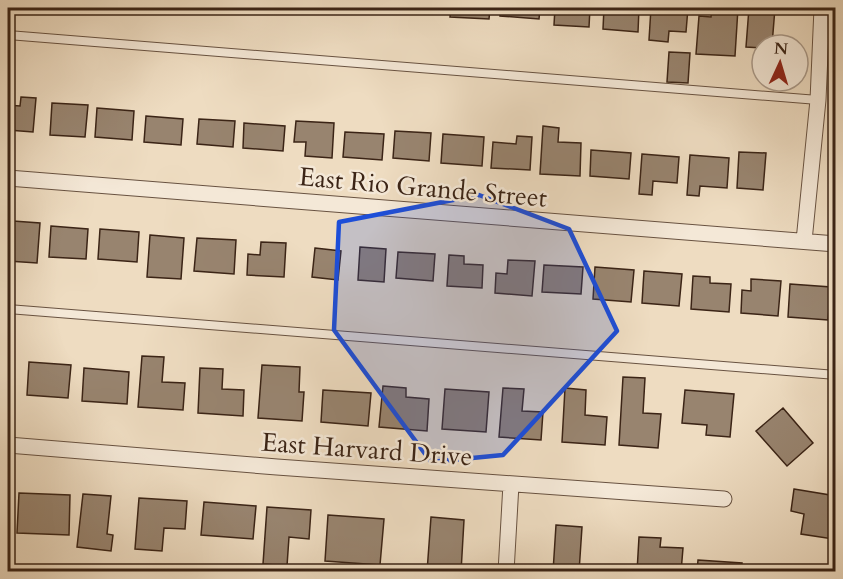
<svg xmlns="http://www.w3.org/2000/svg" width="843" height="579" viewBox="0 0 843 579" font-family="Cardo,serif">
<rect width="100%" height="100%" fill="#eedcc1"/>
<filter id="stains"><feTurbulence type="fractalNoise" baseFrequency=".00333" numOctaves="4"/><feColorMatrix values="0 0 0 0 .2 0 0 0 0 .09 0 0 0 0 .02 0 0 0 .5 -.17"/></filter>
<radialGradient id="worn" r=".72"><stop offset=".6" stop-color="#630" stop-opacity="0"/><stop offset="1" stop-color="#630" stop-opacity=".3"/></radialGradient>
<!-- building -->
<path fill="#98846f" stroke="#3b2416" stroke-width="1.5" d="M403 8H440V11Z
M451 8H490L489 19 450 17Z
M501 8H540L539 19 500 16Z
M555 8H590L589 27 554 25Z
M604 8H639L638 32 603 29Z
M651 8H688L686 32 669 31 668 42 649 40Z
M712 8H738L735 56 696 54 699 16 711 17Z
M749 8H775L772 45H762V48L746 47Z
M669 52 690 53 688 83 667 82Z
M21 97 36 98 33 132 8 130V105L20 106Z
M52 103 88 105 85 137 50 135Z
M97 108 134 111 132 140 95 137Z
M146 116 183 119 181 145 144 142Z
M199 119 235 121 233 147 197 144Z
M296 121 334 123 332 158 305 156 306 142H294Z
M244 123 285 126 283 151 243 148Z
M543 126 559 128 558 142 581 143 580 176 540 174Z
M395 131 431 133 429 161 393 158Z
M345 132 384 134 382 160 343 157Z
M443 134 484 137 482 166 441 163Z
M517 136 532 137 530 170 491 168 493 142 516 144Z
M591 150 631 153 629 179 590 176Z
M739 152 766 153 763 190 737 188Z
M642 154 679 157 677 183 653 181 652 195 639 194Z
M690 155 729 158 727 188 700 186 699 196 687 195Z
M13 221 40 223 37 263 8 261V235L12 236Z
M51 226 88 229 86 259 49 257Z
M100 229 139 232 137 262 98 259Z
M150 235 184 238 181 279 147 277Z
M197 238 236 240 234 274 194 271Z
M261 242 286 243 284 277 247 275 248 254 260 255Z
M360 247 386 249 384 282 358 280Z
M315 248 341 251 338 280 312 277Z
M398 252 435 254 433 281 396 278Z
M449 255 464 256V264L483 265 482 288 447 286Z
M508 260 535 261 532 296 495 293 496 273 507 274Z
M544 265 583 267 581 294 542 292Z
M595 267 634 270 631 302 593 299Z
M644 271 682 274 679 306 642 303Z
M693 276 710 277V283L731 284 729 312 691 309Z
M751 279 781 281 778 316 741 313 742 290 751 291Z
M790 284 831 287 828 320 788 317Z
M142 356 164 357 162 382 185 383 183 410 138 407Z
M29 362 71 365 68 398 27 395Z
M8 365H10L8 393Z
M262 365 300 367 299 392H304L302 421 258 418Z
M84 368 129 372 127 404 82 401Z
M200 368 223 369 222 389 244 390 243 416 198 413Z
M623 377 645 378 643 413 661 414 658 448 619 445Z
M383 386 406 388V397L429 399 427 431 379 427Z
M503 388 524 389 522 411 543 412 541 440 499 437Z
M565 388 586 390 585 415 607 417 605 445 562 442Z
M445 389 489 392 486 432 442 429Z
M323 390 371 393 368 426 321 422Z
M685 390 734 394 730 437 706 435 707 425 682 423Z
M783 408 813 443 787 466 756 431Z
M794 489 836 496V525L833 539 801 534 804 514 791 511Z
M19 493 70 495 69 535 17 533Z
M83 494 111 496 107 534 113 535 111 551 77 547Z
M139 498 187 501 185 529 164 528 162 551 135 549Z
M204 502 256 506 253 539 201 535Z
M267 507 311 510 309 539 289 537 287 566 263 564Z
M328 515 384 519 380 565 325 561Z
M431 517 464 520 461 572H427Z
M556 525 582 527 579 572H553Z
M639 537 661 538 660 547 683 548 681 572H637Z
M698 560 742 563 741 572H697Z"/>
<g fill="none" stroke-linecap="round" stroke-linejoin="round">
<defs>
<path id="service" d="M8 35 818 100
M8 309 836 375"/>
<path id="minor" d="M8 178 836 244
M804 241 818 100 822 8
M8 445 277 467 724 499
M506 572 511 484"/>
</defs>
<!-- service casing -->
<use href="#service" stroke="#685241" stroke-width="10"/>
<!-- minor casing -->
<use href="#minor" stroke="#685241" stroke-width="17"/>
<!-- service -->
<use href="#service" stroke="#f4e8d7" stroke-width="8"/>
<!-- minor -->
<use href="#minor" stroke="#f4e8d7" stroke-width="15"/>
</g>
<!-- marked area -->
<path fill="#1d4ed8" fill-opacity="0.2" stroke="#1d4ed8" stroke-width="4.5" stroke-linejoin="round" d="M479 195 569 229 617 331 503 455 431 462 334 330 339 222Z"/>
<g text-anchor="middle" stroke-width="5" stroke-linejoin="round" paint-order="stroke">
<!-- street labels -->
<g font-size="26" fill="#3b2416" stroke="#f4e8d7">
<text transform="translate(423 187) rotate(5)" y="9">East Rio Grande Street</text>
<text transform="translate(367 449) rotate(4)" y="9">East Harvard Drive</text>
</g>
</g>
<!-- margin -->
<rect width="843" height="579" fill="none" stroke="#eedcc1" stroke-width="30"/>
<rect x="9" y="9" width="825" height="561" fill="none" stroke="#3b2416" stroke-width="3"/>
<rect x="15" y="15" width="813" height="549" fill="none" stroke="#3b2416" stroke-width="1.5"/>
<!-- north arrow -->
<g transform="translate(780 63) rotate(4)"><circle r="28" fill="#f4e8d7" stroke="#aa9a8a" stroke-width="1.5"/>
<path d="M0-4.5L10 22L0 15L-10 22Z" fill="#8f2418"/>
<text y="-9" font-size="16" font-weight="bold" text-anchor="middle" fill="#3b2416">N</text>
</g>
<rect width="100%" height="100%" filter="url(#stains)"/>
<rect width="100%" height="100%" fill="url(#worn)"/>
</svg>
